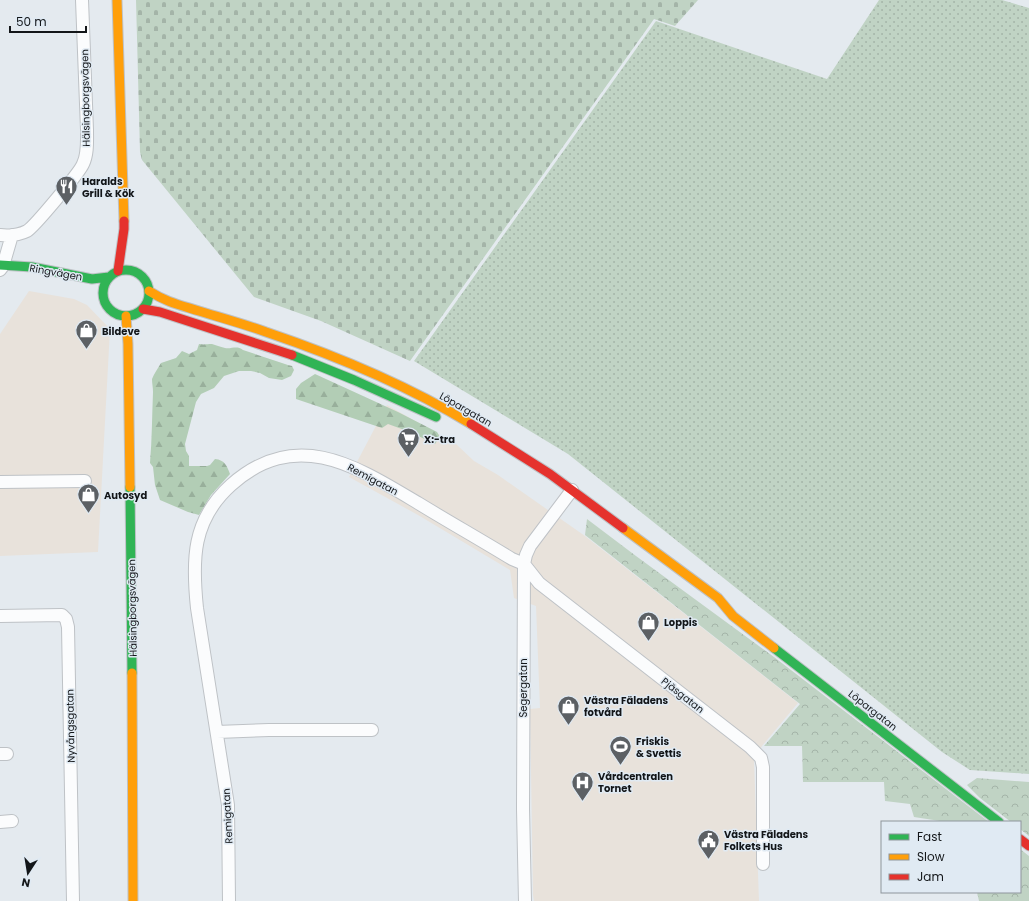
<svg xmlns="http://www.w3.org/2000/svg" width="1029" height="901" viewBox="0 0 1029 901" font-family="Poppins,sans-serif">
<defs>
<pattern id="grass-dots" width="8" height="8" patternUnits="userSpaceOnUse"><rect width="8" height="8" fill="#c0d3c4"/><path d="M2 2h.1M6 6h.1" fill="none" stroke="#a4b4a8" stroke-width="1.8" stroke-linecap="round"/></pattern>
<pattern id="forest-firs" width="22" height="20" patternUnits="userSpaceOnUse"><rect width="22" height="20" fill="#b2cdb5"/><path d="M5 1l3.5 6h-7zM16 11l3.5 6h-7z" fill="#98af9b"/></pattern>
<pattern id="cemetery-stones" width="16" height="16" patternUnits="userSpaceOnUse"><rect width="16" height="16" fill="#c0d3c4"/><path d="M2 7V4a2 2 0 0 1 4 0v3zM10 15v-3a2 2 0 0 1 4 0v3z" fill="#a4b4a8"/></pattern>
<pattern id="park-crowns" width="20" height="18" patternUnits="userSpaceOnUse"><rect width="20" height="18" fill="#c0d3c4"/><path d="M2 6a3 3 0 1 1 6 0M12 15a3 3 0 1 1 6 0" fill="none" stroke="#a4b4a8"/></pattern>
</defs>
<rect width="100%" height="100%" fill="#e4eaef"/>
<!-- commercial -->
<path fill="#e8e2db" d="M29 291 74 299 87 305 110 329 98 552 0 556V334Z
M387 405 456 444 474 461 498 475 585 536 798 703 762 746 754 760 759 901H534L533 895 530 709 540 708 536 606 514 598 510 570 418 515 349 477Z"/>
<!-- grass -->
<path fill="url(#grass-dots)" d="M879 0H1002L1029 8V774L970 770 942 752 568 454 414 361 656 21 827 79Z"/>
<!-- forest -->
<path fill="url(#forest-firs)" d="M199 344C204 345 207 344 212 344 216 345 220 347 225 348 232 349 237 345 243 350L288 365 292 366 294 370 291 376 282 380 269 378 260 373 251 371H239L224 376 214 388 201 394 196 402 185 444 186 451 189 456V466H207L210 465 215 459C225 460 227 466 230 474L211 495 199 515 188 512 160 500 155 485 153 467 150 463C152 439 152 416 153 392 153 388 152 383 152 379 154 374 158 368 161 363L176 358 182 351 189 354 197 350Z
M315 374 398 412 437 432 440 437 435 444 410 432 388 424 382 428 296 399V389L301 383Z"/>
<!-- cemetery -->
<path fill="url(#cemetery-stones)" d="M136 0H698L675 26 654 19 410 361 321 321 254 297 142 160 140 152Z"/>
<!-- park -->
<path fill="url(#park-crowns)" d="M587 519 636 556 774 657 989 822H940V821L914 817 910 804 885 801 884 782H803L802 746H764L800 704 585 535Z
M977 778 1029 782V836L1020 829V822H1011L980 798 967 785Z
M1020 849 1029 856V901H979L977 892H1020Z"/>
<g fill="none" stroke-linecap="round" stroke-linejoin="round">
<defs>
<path id="street" d="M0 235C9 236 19 235 27 231 34 227 80 172 83 164 88 154 87 140 87 130L82 0
M0 270 3 266 12 235
M0 482 85 481
M0 616 62 615 66 619 68 627 73 901
M217 732 269 730H372
M0 754H7
M0 822 12 821
M229 901 228 805 197 608C192 560 192 520 231 485 296 427 356 466 418 503 449 522 481 540 512 559L524 564 539 583 750 747 761 758 763 767V864
M525 901 523 809 524 564 526 555 530 546 572 490"/>
<path id="fast" d="M0 265 32 267 92 279 109 277
M103 293a23 23 0 1 1 46 0a23 23 0 1 1-46 0Z
M292 355 354 380 436 417
M130 487 132 673
M774 648 999 822"/>
<path id="slow" d="M117 0 124 221
M149 291C166 302 180 305 199 311 222 318 244 324 266 332 337 356 407 385 471 424
M126 316 128 344 130 487
M623 528 718 598 733 616 774 648
M132 673 133 901"/>
<path id="jam" d="M118 271 124 229V221
M143 309 160 312 292 355
M471 424 550 474 623 528
M1020 839 1029 846"/>
</defs>
<!-- street casing -->
<use href="#street" stroke="#bec2c6" stroke-width="14"/>
<!-- fast casing -->
<use href="#fast" stroke="#bec2c6" stroke-width="11"/>
<!-- slow casing -->
<use href="#slow" stroke="#bec2c6" stroke-width="11"/>
<!-- jam casing -->
<use href="#jam" stroke="#bec2c6" stroke-width="11"/>
<!-- street -->
<use href="#street" stroke="#fbfcfd" stroke-width="12"/>
<!-- fast -->
<use href="#fast" stroke="#30b455" stroke-width="9"/>
<!-- slow -->
<use href="#slow" stroke="#ff9f0a" stroke-width="9"/>
<!-- jam -->
<use href="#jam" stroke="#e5322d" stroke-width="9"/>
</g>
<!-- icons -->
<defs>
<symbol id="restaurant-pin" viewBox="-11 -11 22 30"><path d="M0 17L-7.5 6A9.5 9.5 0 1 1 7.5 6Z" fill="#5c6064" stroke="#e0eaf3"/><path d="M-5-6h1v4h1v-4h1v4h1v-4h1v5L-1.5 .5V6h-2V.5L-5-1ZM5-6V6H3V1.5H1.5Q1.5-4 5-6Z" fill="#fff"/></symbol>
<symbol id="shop-pin" viewBox="-11 -11 22 30"><path d="M0 17L-7.5 6A9.5 9.5 0 1 1 7.5 6Z" fill="#5c6064" stroke="#e0eaf3"/><path d="M-5-2.5h2.3a2.7 3.5 0 0 1 5.4 0H5L5.5 6h-11ZM-1.5-2.5h3a1.5 2.3 0 0 0-3 0Z" fill="#fff"/></symbol>
<symbol id="supermarket-pin" viewBox="-11 -11 22 30"><path d="M0 17L-7.5 6A9.5 9.5 0 1 1 7.5 6Z" fill="#5c6064" stroke="#e0eaf3"/><path d="M-6-5.5h2.5l.6 2H6L4.5 2H-2.5L-4.4-4H-6ZM-1.5 3.2a1.3 1.3 0 1 0 .1 0ZM3 3.2a1.3 1.3 0 1 0 .1 0Z" fill="#fff"/></symbol>
<symbol id="stadium-pin" viewBox="-11 -11 22 30"><path d="M0 17L-7.5 6A9.5 9.5 0 1 1 7.5 6Z" fill="#5c6064" stroke="#e0eaf3"/><path d="M0-5a6.5 5 0 1 0 0 10a6.5 5 0 1 0 0-10ZM-3.5-1.8h7v3.6h-7Z" fill="#fff"/></symbol>
<symbol id="hospital-pin" viewBox="-11 -11 22 30"><path d="M0 17L-7.5 6A9.5 9.5 0 1 1 7.5 6Z" fill="#5c6064" stroke="#e0eaf3"/><path d="M-5-5h3v3.5h4V-5h3V5h-3V1.5h-4V5h-3Z" fill="#fff"/></symbol>
<symbol id="civic-pin" viewBox="-11 -11 22 30"><path d="M0 17L-7.5 6A9.5 9.5 0 1 1 7.5 6Z" fill="#5c6064" stroke="#e0eaf3"/><path d="M-.6-6.5H3V-4.5H.6V-3L4-1V1h2V6H-6V1h2V-1L-.6-3ZM-1.2 2.5V6h2.4V2.5Z" fill="#fff"/></symbol>
</defs>
<g fill-rule="evenodd">
<use href="#restaurant-pin" x="54" y="174" width="25" height="34"/>
<use href="#shop-pin" x="74" y="318" width="25" height="34"/>
<use href="#supermarket-pin" x="396" y="426" width="25" height="34"/>
<use href="#shop-pin" x="76" y="482" width="25" height="34"/>
<use href="#shop-pin" x="636" y="610" width="25" height="34"/>
<use href="#shop-pin" x="556" y="694" width="25" height="34"/>
<use href="#stadium-pin" x="608" y="734" width="25" height="34"/>
<use href="#hospital-pin" x="570" y="770" width="25" height="34"/>
<use href="#civic-pin" x="696" y="828" width="25" height="34"/>
</g>
<g text-anchor="middle" stroke-width="3" stroke-linejoin="round" paint-order="stroke">
<!-- street labels -->
<g font-size="10" fill="#131619" stroke="#e0eaf3">
<text transform="translate(85 98) rotate(-91)" y="4">Hälsingborgsvägen</text>
<text transform="translate(56 272) rotate(10)" y="4">Ringvägen</text>
<text transform="translate(466 409) rotate(30)" y="4">Löpargatan</text>
<text transform="translate(373 479) rotate(28)" y="4">Remigatan</text>
<text transform="translate(132 608) rotate(-91)" y="4">Hälsingborgsvägen</text>
<text transform="translate(523 688) rotate(-90)" y="4">Segergatan</text>
<text transform="translate(683 695) rotate(38)" y="4">Pjäsgatan</text>
<text transform="translate(873 710) rotate(38)" y="4">Löpargatan</text>
<text transform="translate(70 726) rotate(-91)" y="4">Nyvångsgatan</text>
<text transform="translate(227 816) rotate(-93)" y="4">Remigatan</text>
</g>
<!-- poi labels -->
<g font-size="10" font-weight="bold" fill="#131619" stroke="#e0eaf3" text-anchor="start">
<text x="82" y="185">Haralds<tspan x="82" dy="12">Grill &amp; Kök</tspan></text>
<text x="102" y="335">Bildeve</text>
<text x="424" y="443">X:-tra</text>
<text x="104" y="499">Autosyd</text>
<text x="664" y="626">Loppis</text>
<text x="584" y="704">Västra Fäladens<tspan x="584" dy="12">fotvård</tspan></text>
<text x="636" y="745">Friskis<tspan x="636" dy="12">&amp; Svettis</tspan></text>
<text x="598" y="780">Vårdcentralen<tspan x="598" dy="12">Tornet</tspan></text>
<text x="724" y="838">Västra Fäladens<tspan x="724" dy="12">Folkets Hus</tspan></text>
</g>
</g>
<!-- legend -->
<rect x="881" y="821" width="140" height="72" fill="#e0eaf3" stroke="#8e959c"/>
<rect x="889" y="834" width="20" height="6" fill="#30b455" stroke="#8e959c"/>
<text x="917" y="841" font-size="12" fill="#131619">Fast</text>
<rect x="889" y="854" width="20" height="6" fill="#ff9f0a" stroke="#8e959c"/>
<text x="917" y="861" font-size="12" fill="#131619">Slow</text>
<rect x="889" y="874" width="20" height="6" fill="#e5322d" stroke="#8e959c"/>
<text x="917" y="881" font-size="12" fill="#131619">Jam</text>
<!-- north arrow -->
<g transform="translate(28 873) rotate(192)" stroke="#e0eaf3" stroke-width="3" paint-order="stroke">
<path d="M0-3L7 15L0 10L-7 15Z" fill="#131619"/>
<text y="-6" font-size="11" font-weight="bold" text-anchor="middle" fill="#131619">N</text>
</g>
<!-- scale -->
<path d="M10 26v6h76v-6" fill="none" stroke="#131619" stroke-width="2"/>
<text x="16" y="26" font-size="12" fill="#131619" stroke="#e0eaf3" stroke-width="3" paint-order="stroke">50 m</text>
</svg>
